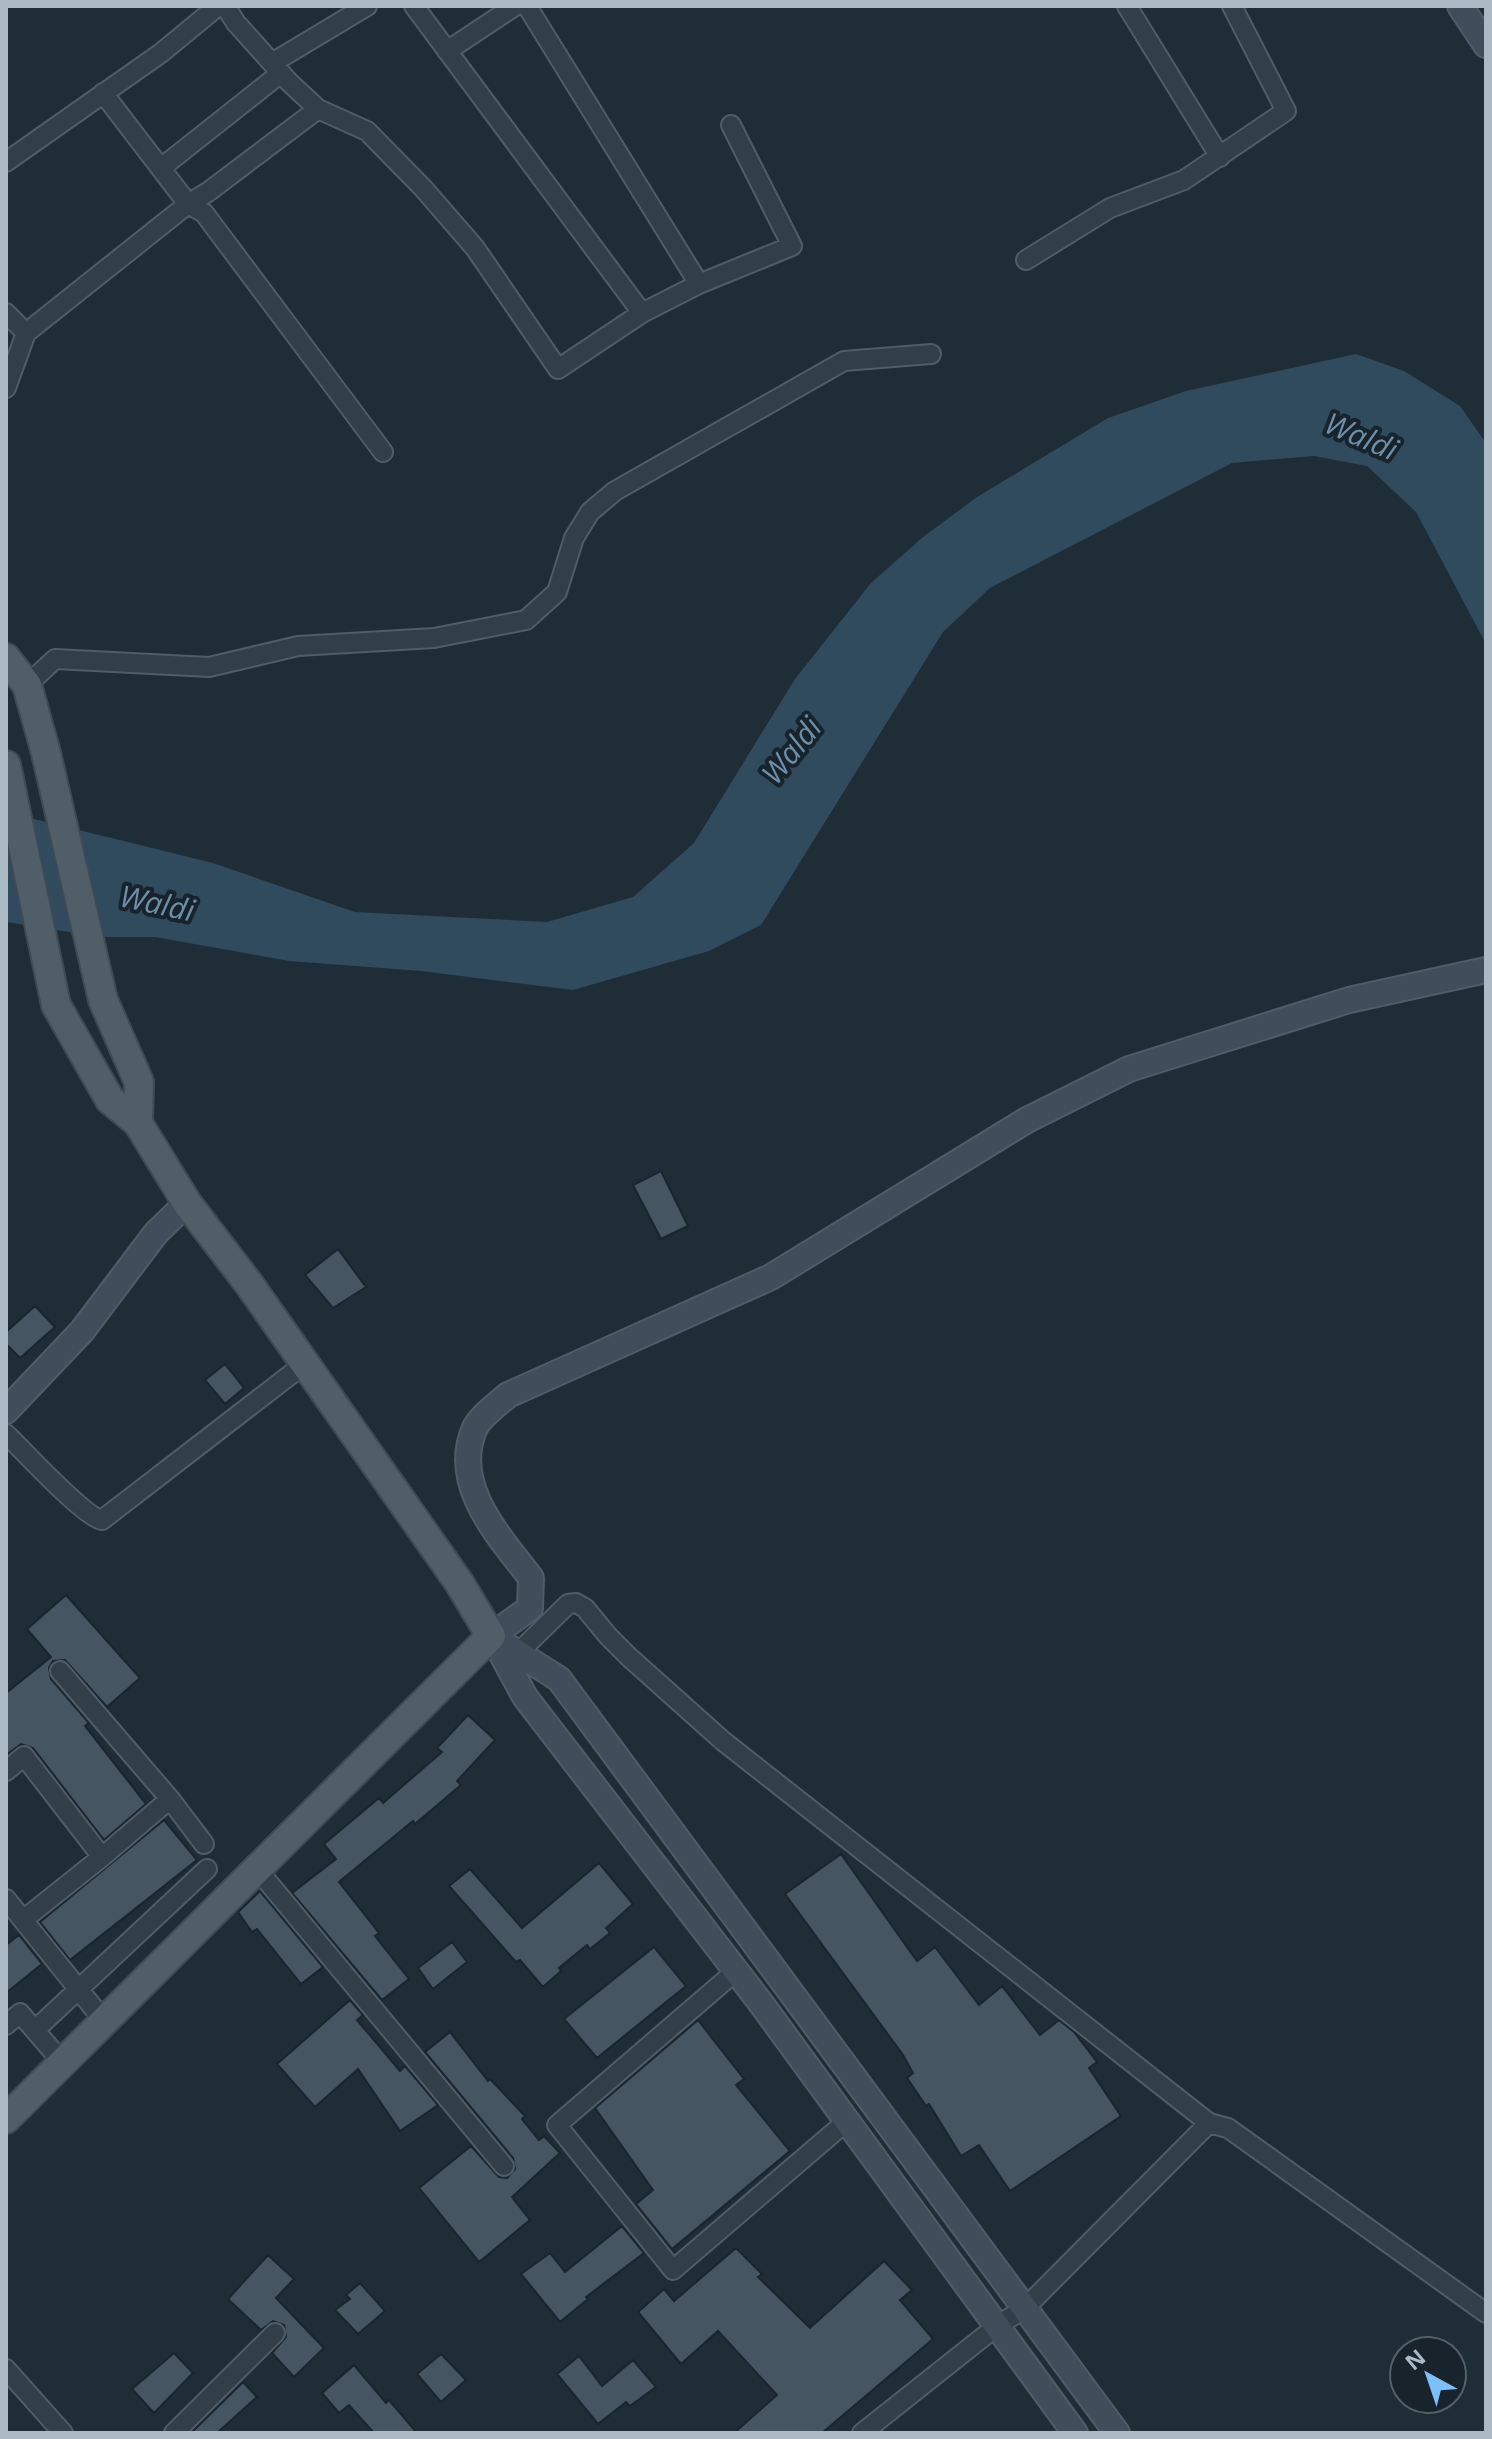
<svg xmlns="http://www.w3.org/2000/svg" width="1492" height="2439" viewBox="0 0 1492 2439" font-family="'Open Sans',sans-serif">
<rect width="100%" height="100%" fill="#1f2d37"/>
<!-- water -->
<path fill="#304a5e" d="M1356 354 1404 371 1460 406 1486 443V644L1416 512 1367 466 1314 456 1232 463 990 588 943 632 761 925 709 951 573 990 421 971 289 961 155 937H100L6 922V812L213 863 355 912 547 922 633 897 694 843 795 679 871 583 923 537 977 497 1108 418 1186 391Z"/>
<!-- building -->
<path fill="#455562" stroke="#1a252e" stroke-width="2" d="M661 1171 688 1226 661 1239 633 1185Z
M338 1249 366 1287 333 1308 305 1275Z
M35 1306 55 1327 20 1358 6 1344V1332Z
M225 1364 244 1388 225 1404 205 1380Z
M66 1595 140 1678 107 1707 65 1660 53 1661 49 1668 51 1679 89 1723 85 1726 146 1804 104 1840 33 1748 21 1744 6 1755V1693L51 1657 27 1629Z
M468 1715 495 1740 457 1781 461 1785 415 1824 413 1821 339 1882 379 1933 375 1936 409 1979 382 2000 292 1893 336 1859 324 1844 379 1798 383 1803 442 1752 437 1748Z
M164 1820 197 1860 70 1960 40 1922Z
M841 1854 917 1961 935 1947 979 2005 1002 1986 1040 2035 1059 2020 1074 2032 1097 2062 1089 2068 1121 2116 1010 2191 979 2145 961 2156 929 2104 926 2106 907 2078 913 2073 903 2055 785 1894Z
M599 1863 633 1904 606 1928 610 1933 590 1949 587 1945 559 1968 561 1971 543 1987 520 1960 516 1962 449 1886 470 1869 522 1928Z
M260 1891 323 1967 301 1984 257 1929 252 1932 238 1912Z
M19 1935 42 1964 6 1993V1945Z
M452 1942 467 1962 433 1989 418 1968Z
M654 1947 686 1986 597 2058 564 2019Z
M350 2000 363 2015 357 2020 400 2071 405 2066 438 2105 400 2131 358 2069 315 2107 277 2064Z
M698 2020 744 2079 736 2085 790 2151 672 2249 636 2204 653 2190 595 2108Z
M450 2032 488 2081 490 2079 525 2116 522 2119 539 2140 544 2136 560 2153 512 2197 530 2220 479 2262 419 2188 471 2146 499 2177 507 2178 515 2169 513 2158 425 2052Z
M622 2226 644 2253 586 2297 588 2299 560 2322 521 2274 550 2253 565 2272Z
M736 2248 762 2274 758 2277 810 2328 884 2261 912 2290 900 2300 933 2339 822 2433H734L777 2395 718 2331 681 2364 638 2312 664 2289 674 2301Z
M268 2255 294 2279 276 2298 324 2348 294 2377 272 2353 286 2337 284 2325 273 2321 261 2330 228 2299Z
M360 2283 385 2311 358 2334 335 2310 350 2299 346 2295Z
M174 2353 193 2373 154 2413 132 2389Z
M441 2354 466 2380 441 2402 417 2374Z
M579 2356 602 2386 633 2360 656 2387 630 2406 626 2402 598 2424 557 2374Z
M354 2365 386 2403 389 2400 417 2433H374L349 2405 339 2413 322 2393Z
M243 2382 257 2397 217 2433H191Z"/>
<g fill="none" stroke-linecap="round" stroke-linejoin="round">
<defs>
<path id="street" d="M225 6 236 23 289 82 318 109 367 131 423 188 475 248 558 369 642 313 699 284 792 246 731 125
M414 6 642 313
M527 6 699 284
M1127 6 1220 157
M447 51 515 6
M272 63 367 6
M103 93 188 204 204 213 383 452
M6 162 161 53 218 6
M161 168 281 73
M1026 260 1110 208 1184 180 1286 111 1232 6
M6 313 26 333
M6 388 26 333 188 204 208 192 318 109
M27 685 55 659 209 667 298 646 434 638 526 620 557 592 574 538 590 512 615 491 844 361 931 354
M6 1434C24 1451 84 1517 102 1520L303 1365
M518 1653 568 1604 576 1603 585 1608 608 1636 629 1657 723 1741 1209 2123 1228 2128 1486 2313
M60 1671 170 1799 204 1844
M6 1771 24 1756 102 1857 23 1920
M102 1857 170 1799
M257 1869 504 2166
M6 1899 104 2021
M736 1971 557 2125 673 2270 847 2121
M6 2025 20 2013 62 2062
M35 2030 207 1869
M6 2369 63 2433
M174 2433 275 2333
M862 2433 997 2326 1025 2308 1209 2123"/>
<path id="secondary" d="M1460 6 1486 45
M6 1411 82 1331 156 1233 187 1203
M491 1636 530 1608 531 1578C500 1537 451 1486 474 1430 479 1417 498 1404 508 1395L771 1277 1027 1120 1129 1069 1349 1000 1486 970
M491 1636 559 1679 1117 2433
M493 1638 525 1697 760 2002 1075 2433"/>
<path id="primary" d="M6 658 27 685 46 753 103 1000 139 1082 138 1123
M6 765 56 1005 110 1100 138 1123 187 1203 249 1284 460 1584 491 1636 6 2119"/>
</defs>
<!-- street casing -->
<use href="#street" stroke="#505c66" stroke-width="22"/>
<!-- secondary casing -->
<use href="#secondary" stroke="#505c66" stroke-width="28"/>
<!-- primary casing -->
<use href="#primary" stroke="#3f4a54" stroke-width="32"/>
<!-- street -->
<use href="#street" stroke="#323e48" stroke-width="18"/>
<!-- secondary -->
<use href="#secondary" stroke="#404e5b" stroke-width="24"/>
<!-- primary -->
<use href="#primary" stroke="#505e68" stroke-width="28"/>
</g>
<g text-anchor="middle" stroke-width="8" stroke-linejoin="round" paint-order="stroke">
<!-- water labels -->
<g font-size="30" font-style="italic" fill="#6c90aa" stroke="#18232c">
<text transform="translate(1361 437) rotate(23)" y="10">Waldi</text>
<text transform="translate(792 751) rotate(-51)" y="10">Waldi</text>
<text transform="translate(157 904) rotate(12)" y="10">Waldi</text>
</g>
</g>
<!-- border -->
<rect width="1492" height="2439" fill="none" stroke="#acbac5" stroke-width="16"/>
<!-- north arrow -->
<g transform="translate(1428 2375) rotate(320)"><circle r="38" fill="#18232c" stroke="#535f69" stroke-width="2"/>
<path d="M0-6L14 30L0 20L-14 30Z" fill="#7bc0fb"/>
<text y="-12" font-size="22" font-weight="bold" text-anchor="middle" fill="#acbac5">N</text>
</g>
</svg>
